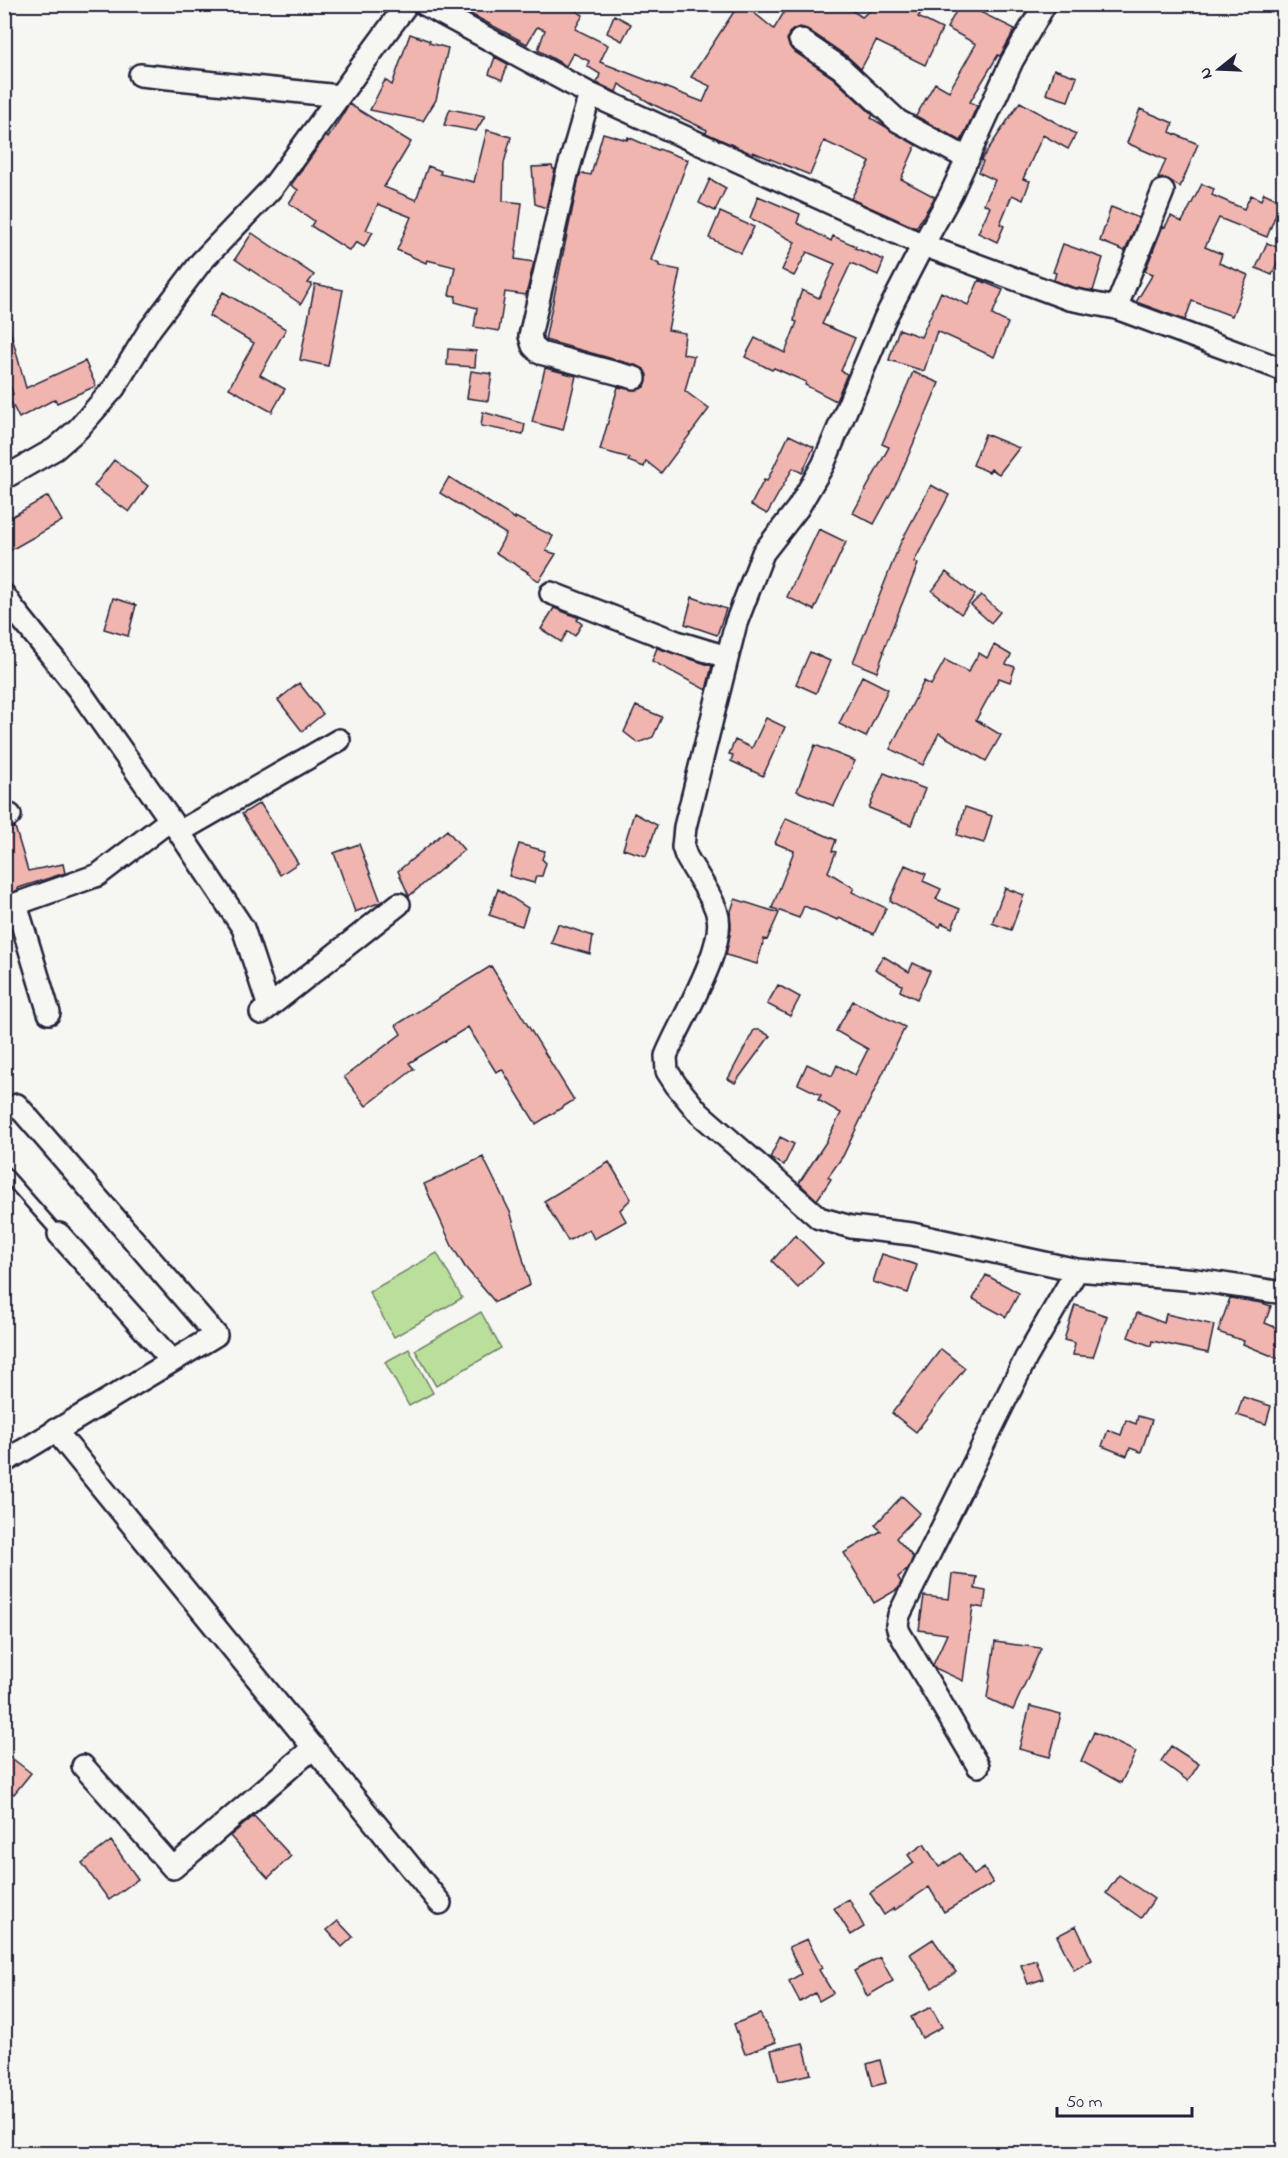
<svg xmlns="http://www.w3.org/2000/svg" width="1288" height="2158" viewBox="0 0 1288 2158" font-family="'Indie Flower',sans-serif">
<rect width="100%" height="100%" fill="#f6f6f2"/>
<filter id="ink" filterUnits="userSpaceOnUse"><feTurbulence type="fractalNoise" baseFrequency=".0167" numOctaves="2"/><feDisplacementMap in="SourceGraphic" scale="12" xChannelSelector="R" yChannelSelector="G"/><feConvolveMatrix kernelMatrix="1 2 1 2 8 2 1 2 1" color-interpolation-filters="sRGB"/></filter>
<g filter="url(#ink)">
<!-- green -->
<path fill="#badf9a" stroke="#6e806a" stroke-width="1.5" d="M437 1253 462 1298 394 1337 369 1292Z
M481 1312 501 1348 436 1386 415 1350Z
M409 1349 433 1393 409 1406 385 1362Z"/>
<!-- building -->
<path fill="#f0b5af" stroke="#22223b" stroke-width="1.5" d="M452 4H565L583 15 575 29 608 45 600 62 703 102 710 86 691 77 739 4H743L774 29 789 4H842L862 17 877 4H927L918 17 942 29 925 65 876 41 861 69 848 57 807 29 800 27 794 29 789 33 787 40 792 50 833 78 873 115 871 118 916 145 901 179 935 197 916 228 851 199 870 162 824 141 810 175 753 152 752 154 706 133 707 130 652 104 619 84 616 92 597 83 600 74 587 66 589 61 573 53 566 66 538 50 545 30 537 27 527 44Z
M960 4H984L980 12 1015 29 1000 56 998 55 970 102 977 106 961 141 916 116 935 83 949 91 976 44 947 28Z
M614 15 631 24 622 41 607 33Z
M410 34 430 41 429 43 448 48 436 100 423 121 370 110 385 80 392 85Z
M495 57 508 64 502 80 489 74Z
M1054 69 1077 77 1068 101 1046 94Z
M1020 102 1076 134 1068 149 1043 135 1023 179 1030 181 1023 200 1012 195 1000 224 1004 226 997 242 978 233 990 207 984 204 995 180 978 172 983 162 981 160Z
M349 104 411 142 384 187 416 200 428 166 441 171 440 174 474 182 487 130 511 137 504 163 503 201 522 203 515 259 534 262 526 295 505 292 499 331 474 327 477 308 455 302 456 296 449 295 455 267 427 260 426 263 397 250 411 217 378 204 366 230 373 232 364 247 356 242 350 251 311 226 314 221 289 203 298 190 291 185 326 136 328 138Z
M450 109 485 116 476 131 444 125Z
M1140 109 1173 123 1170 132 1198 144 1180 187 1168 179 1158 178 1166 160 1127 143Z
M603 133 627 140 628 137 658 150 659 149 688 160 651 260 659 264V266L680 270 668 330 685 333 683 354 694 356 685 391 709 409 661 473 646 461 644 467 628 461 630 458 600 450 618 387 632 390 644 387 647 381 644 369 638 366 545 340 579 177 581 173 591 175Z
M552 166 553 169H555L546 208 535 204 532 167Z
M710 179 726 188 715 211 699 203Z
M1202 184 1214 189 1212 195 1244 209 1251 195 1261 200 1264 193 1281 201 1267 237 1219 218 1205 247 1222 254 1219 263 1248 275 1232 316 1192 301 1185 320 1136 302 1153 274 1145 271 1163 226 1165 227 1171 216 1182 222Z
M758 196 800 214 797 223 831 241 833 236 856 246 855 248 884 260 878 275 851 263 822 324 855 338 841 371 847 374 836 401 805 385 806 382 774 368 772 370 745 357 755 338 785 353 797 322 794 321 797 304 802 290 819 298 835 264 807 252 794 276 782 270 795 242 750 218Z
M1111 207 1139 218 1125 251 1100 241Z
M720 212 754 227 741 253 709 238Z
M252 233 314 275 308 283 312 284 301 304 235 259Z
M1267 243 1283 249 1272 275 1256 268Z
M1063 244 1103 258 1093 291 1072 287 1054 280 1056 273 1053 272Z
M979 280 1003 290 992 315 1008 323 994 357 937 331 924 371 889 360 899 329 921 337 941 292 968 305Z
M315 284 343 290 328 366 300 360Z
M223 292 286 329 260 375 285 389 272 412 229 388 254 343 209 316Z
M9 326 26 388 85 361 96 386 57 403 55 399 19 418 8 396 13 394 4 367V327Z
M448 349 476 351 475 367 447 365Z
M545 368 576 376 563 430 532 422Z
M471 371 492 374 488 401 467 398Z
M913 372 939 383 898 480 874 524 853 513 889 447 882 444Z
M483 412 525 424 523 434 481 426Z
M985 434 1019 448 999 474 991 469 989 472 973 465Z
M789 435 814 447 802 473 793 468 767 514 751 505 764 480 767 481Z
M114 460 148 486 129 512 94 486Z
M449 477 515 519V517L553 536 546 551 556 554 539 581 527 573 528 572 496 553 506 534 440 493Z
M931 485 949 495 914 562 918 564 883 651 884 652 877 672 853 662 900 544Z
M48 496 62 521 4 554V521Z
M819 529 846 542 814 610 787 597Z
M946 572 975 595 961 614 932 591Z
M981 595 1000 612 991 623 971 605Z
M692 597 726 609 717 635 685 624Z
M113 598 136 605 128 636 104 629Z
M554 608 579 618 577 620 582 624 575 636 568 631 561 642 541 629Z
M994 645 1011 655 1006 664 1015 667 1010 682 999 678 976 720 1001 735 986 761 939 733 923 765 890 749 924 681 931 685 945 660 968 672 979 653 987 658Z
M657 648 712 666 706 690 652 661Z
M810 652 830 661 816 693 796 684Z
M862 676 888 689 866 737 839 724Z
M299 683 323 714 302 731 278 700Z
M636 706 662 717 653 737 638 743 624 732Z
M766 718 785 727 763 776 731 761 733 755 729 754 735 740 752 748Z
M815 745 855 761 834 806 797 791Z
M884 773 925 789 911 825 869 808Z
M260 803 298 863 280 875 242 814Z
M965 807 992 816 984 843 957 835Z
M634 813 657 825 646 856 623 849Z
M786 818 836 840 832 851 836 852 828 872 854 888 852 892 886 908 874 934 839 918 838 920 804 906 799 918 772 908 794 851 775 843Z
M15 827 28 871 63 864 65 873 18 888V890L7 895 4 899V831Z
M447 830 464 850 409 896 398 871Z
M359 844 381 902 355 912 334 853Z
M519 844 545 851 542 859 546 863 542 876H536L534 883 509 876Z
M905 865 926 874 923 881 941 889 936 899 960 909 952 928 942 923 940 927 890 901Z
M1005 888 1024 895 1011 930 992 923Z
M498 889 528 908 522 926 489 915Z
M735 899 779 913 767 940 764 939 757 964 726 955 731 929 730 914Z
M558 924 593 936 590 954 551 943Z
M883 956 909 972 913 963 930 971 917 999 900 991 902 985 875 969Z
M491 966 574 1100 536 1124 502 1069 496 1072 468 1027 409 1063 414 1069 366 1106 344 1077 401 1034 396 1025Z
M778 985 800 997 790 1016 767 1004Z
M853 1001 905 1027 843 1156 828 1177 831 1179 817 1200 799 1183 826 1142 841 1113 818 1100 821 1095 798 1084 807 1064 832 1076 837 1065 855 1075 868 1049 836 1031Z
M754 1030H760L770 1036 735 1083 728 1079Z
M780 1137 794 1144 784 1165 770 1158Z
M483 1157 511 1214 530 1285 495 1302 465 1267 452 1246 424 1184Z
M609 1162 631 1199 620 1210 626 1221 594 1239 589 1229 568 1241 544 1201Z
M795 1235 823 1263 798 1288 772 1261Z
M882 1254 917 1265 908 1293 873 1282Z
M986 1275 1019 1293 1006 1317 973 1299Z
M1230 1298 1262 1303 1271 1306 1265 1323 1284 1331V1361L1243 1344 1244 1341 1218 1332Z
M1075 1305 1107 1316 1093 1357 1073 1355 1075 1343 1064 1340Z
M1137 1313 1164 1323 1166 1314 1214 1325 1208 1353 1152 1341 1151 1346 1128 1337Z
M941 1349 965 1368 916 1432 892 1413Z
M1243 1397 1271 1406 1266 1424 1237 1415Z
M1138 1416 1152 1420 1141 1452 1130 1448 1127 1456 1102 1446 1108 1430 1121 1435 1126 1420 1136 1424Z
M902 1496 920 1513 896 1538 913 1557 908 1569 898 1577 901 1582 898 1589 874 1603 844 1553 881 1531 875 1525Z
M952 1574 977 1577 975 1589 986 1591 984 1608 973 1606 963 1681 935 1668 933 1665 947 1634 919 1630 924 1596 949 1599Z
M995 1642 1041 1648 1013 1710 987 1698Z
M1030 1706 1061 1714 1050 1757 1019 1749Z
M1094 1732 1136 1752 1121 1783 1081 1761Z
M1171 1746 1199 1764 1188 1781 1161 1761Z
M4 1752 31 1773 14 1794 4 1787Z
M254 1816 291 1856 268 1878 230 1836Z
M111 1841 138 1879 109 1900 82 1863Z
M924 1844 939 1867 960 1853 974 1875 984 1868 993 1883 944 1912 929 1887 895 1910 894 1908 884 1915 870 1893 914 1863 908 1855Z
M1119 1875 1154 1899 1141 1918 1106 1893Z
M849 1899 864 1927 851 1935 834 1908Z
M338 1921 353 1937 342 1947 327 1930Z
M1076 1926 1092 1960 1074 1970 1057 1936Z
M807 1939 822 1968 819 1970 833 1993 819 2001 815 1993 800 2002 789 1981 801 1974 789 1947Z
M933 1939 956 1972 932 1988 910 1954Z
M880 1957 893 1981 867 1996 854 1971Z
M1036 1960 1043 1979 1028 1984 1021 1965Z
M931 2007 942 2027 922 2038 911 2017Z
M760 2014 776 2042 745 2054 734 2024Z
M803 2043 811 2074 779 2081 771 2050Z
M880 2060 886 2083 873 2086 867 2064Z"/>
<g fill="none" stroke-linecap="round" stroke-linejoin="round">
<defs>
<path id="lane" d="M4 1172 59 1234"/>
<path id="street" d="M424 4 590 94 923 245 1069 299 1116 308 1284 370
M1045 4 1012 61 951 194 923 245 885 318 823 465 798 508 763 553 736 623 685 827 683 847 686 856C695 873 712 895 717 913 728 946 679 1023 666 1056L667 1071 676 1085 699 1113 819 1218 851 1227 912 1234 1077 1270 1196 1280 1284 1293
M800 40 841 68 898 121 968 159
M140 75 339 96
M590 94 567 174 530 336 533 346 540 353 635 378
M1116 308 1163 191
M4 478 55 449 78 429 114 388 150 329 201 262 272 188 407 4
M551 593 677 642 727 657
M4 595 13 608 79 690 179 832 243 928 269 1007
M4 818 10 815
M179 832 339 740
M49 1013 16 904 98 875 170 820
M261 1013 399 904
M59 1234 172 1361
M55 1430 440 1903
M4 1462 216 1335 17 1105
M83 1766 173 1868 314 1747
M978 1766 899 1632 897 1625 899 1615 1026 1358 1077 1270"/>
</defs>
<!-- lane casing -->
<use href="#lane" stroke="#22223b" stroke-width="15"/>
<!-- street casing -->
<use href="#street" stroke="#22223b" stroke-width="26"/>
<!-- lane -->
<use href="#lane" stroke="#f6f6f2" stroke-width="10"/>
<!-- street -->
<use href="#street" stroke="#f6f6f2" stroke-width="21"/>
</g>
</g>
<!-- margin -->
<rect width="1288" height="2158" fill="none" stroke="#f6f6f2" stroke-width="24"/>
<rect x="12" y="12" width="1264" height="2134" fill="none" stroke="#22223b" stroke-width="2" filter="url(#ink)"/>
<!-- north arrow -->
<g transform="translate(1219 69) rotate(252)" stroke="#f6f6f2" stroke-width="4.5" paint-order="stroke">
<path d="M0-4.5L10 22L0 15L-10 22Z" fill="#22223b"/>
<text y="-9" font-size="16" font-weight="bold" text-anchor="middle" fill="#22223b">N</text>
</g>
<!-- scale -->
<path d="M1057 2107v9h135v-9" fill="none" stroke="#22223b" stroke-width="3"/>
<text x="1066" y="2107" font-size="18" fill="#22223b" stroke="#f6f6f2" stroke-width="4.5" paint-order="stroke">50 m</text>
</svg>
